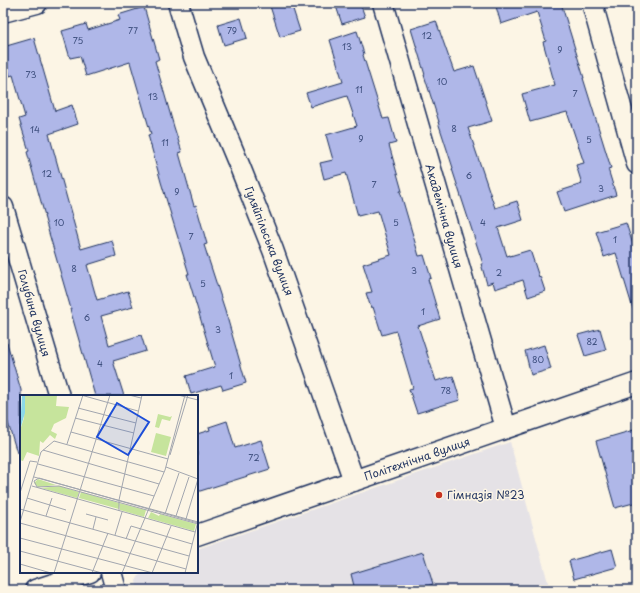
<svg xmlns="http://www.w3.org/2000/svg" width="640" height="593" viewBox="0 0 640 593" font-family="'Playpen Sans',sans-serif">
<rect width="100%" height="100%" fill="#fcf5e5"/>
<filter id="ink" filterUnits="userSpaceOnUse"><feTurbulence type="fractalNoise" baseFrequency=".025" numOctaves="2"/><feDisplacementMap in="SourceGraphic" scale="8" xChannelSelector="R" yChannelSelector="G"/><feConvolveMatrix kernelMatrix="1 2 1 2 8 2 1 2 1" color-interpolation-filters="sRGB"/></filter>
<g filter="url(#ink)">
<!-- built -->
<path fill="#e5e2e6" d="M510 442 550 590H138L136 581 141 572H197V549Z"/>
<!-- building -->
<path fill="#afb7e8" stroke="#1b2f5e" d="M269 3H291L300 31 280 37Z
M335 3H360L365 17 342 24Z
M495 3H561L584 78H583L611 168 608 169 616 195 564 212 557 192 582 184 576 165 584 163 567 112 530 122 522 94 555 85 543 42 546 41 537 12 501 24Z
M144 7 159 59 155 61 174 127 182 152 179 153 194 206 196 205 207 244 204 245 225 310 246 383 223 390 221 385 191 394 186 376 215 367 187 274H189L161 182 148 135 151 134 130 62 86 76 80 56 70 58 62 31 86 24 88 30 120 20 118 15Z
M241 18 247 38 224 45 218 25Z
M436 21 454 72 474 66 492 121 468 128 495 208 517 201 523 220 498 228 507 256 510 255V256L530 250 539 277 540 276 545 291 528 297 523 280 495 289 493 282 487 284 481 264H483L452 169 453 168 438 122H439L424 75H425L411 29Z
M357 31 364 54 363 55 383 119 389 118 396 143 389 145 402 191H400L419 256 424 255 431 278 428 279 440 319 418 326 436 381 453 376 460 400 417 413 409 389 413 388 396 331 382 335 373 307 371 308 366 293 372 292 363 264 391 255 378 211 358 216 346 173 324 179 320 163 333 160 326 135 357 126 347 96 311 107 306 93 343 82 330 40Z
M34 38 55 111 72 105 78 124 49 134 81 249 112 240 116 256 87 265 97 300 128 291 133 307 101 316 109 345 141 335 146 351 113 361 124 396H95L70 309H71L44 216H45L27 152 29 151 19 119 25 117 13 75 10 76 3 53V47Z
M626 223 637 257V309H633L616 253 604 257 596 232Z
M600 329 606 350 585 356 578 335Z
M3 343H7L21 390V452L17 453 3 406Z
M544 345 551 369 531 375 525 351Z
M227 421 235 448 261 440 270 469 197 492V434L210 430 209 427Z
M637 429V502L615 508 596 441Z
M612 549 617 567 574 579 569 561Z
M423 552 433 584 414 590H355L351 574Z"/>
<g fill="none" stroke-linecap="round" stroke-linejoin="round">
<defs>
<path id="street" d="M178 3 194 57 240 167 273 250 354 481
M383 3 506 428
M592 3 637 164
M3 12 37 3
M3 207 59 396
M197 535 637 383
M111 572 116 590
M35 590 90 572"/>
</defs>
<!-- street casing -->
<use href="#street" stroke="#1b2f5e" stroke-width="23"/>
<!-- street -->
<use href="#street" stroke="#fcf5e5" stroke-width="20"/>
</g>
</g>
<!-- markers -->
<circle fill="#c8321e" stroke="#fcf5e5" stroke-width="1.5" cx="439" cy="495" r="4"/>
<g text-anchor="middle" stroke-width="3" stroke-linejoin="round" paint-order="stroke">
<!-- number labels -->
<g font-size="9" fill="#405180">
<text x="133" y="34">77</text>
<text x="232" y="34">79</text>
<text x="427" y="39">12</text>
<text x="78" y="44">75</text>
<text x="347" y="50">13</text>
<text x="560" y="53">9</text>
<text x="31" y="78">73</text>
<text x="442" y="85">10</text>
<text x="359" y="93">11</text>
<text x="575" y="97">7</text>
<text x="153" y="100">13</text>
<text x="454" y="132">8</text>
<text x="35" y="133">14</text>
<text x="361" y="142">9</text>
<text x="589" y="143">5</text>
<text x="165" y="146">11</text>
<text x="47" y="177">12</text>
<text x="469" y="179">6</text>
<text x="374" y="188">7</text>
<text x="601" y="192">3</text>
<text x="177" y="195">9</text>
<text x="59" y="226">10</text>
<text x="396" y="226">5</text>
<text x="483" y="226">4</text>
<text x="191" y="240">7</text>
<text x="615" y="243">1</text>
<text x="74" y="272">8</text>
<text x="414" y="274">3</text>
<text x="499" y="276">2</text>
<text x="203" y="287">5</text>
<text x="423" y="315">1</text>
<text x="87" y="321">6</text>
<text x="218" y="333">3</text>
<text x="592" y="345">82</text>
<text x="538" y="363">80</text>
<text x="100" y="367">4</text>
<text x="231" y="379">1</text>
<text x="446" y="394">78</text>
<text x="254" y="461">72</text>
</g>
<!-- street labels -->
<g font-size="11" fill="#1b2f5e" stroke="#fcf5e5">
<text transform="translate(444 216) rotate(74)" y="4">Академічна вулиця</text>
<text transform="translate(269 241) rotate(69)" y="4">Гуляйпільська вулиця</text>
<text transform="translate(34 313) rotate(74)" y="4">Голубина вулиця</text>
<text transform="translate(417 459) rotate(-19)" y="4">Політехнічна вулиця</text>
</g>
<!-- poi labels -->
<g font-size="11" fill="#1b2f5e" stroke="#fcf5e5" text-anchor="start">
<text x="447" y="499">Гімназія №23</text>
</g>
</g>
<!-- overview -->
<g transform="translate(20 395)">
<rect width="178" height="178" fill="#fcf5e5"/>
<path d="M5 0H37L36 11 49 12 46 23 34 29 31 36 37 39 35 44 30 40 23 48 20 46 19 61 7 57 3 66 0 65V35L4 23ZM138 19 150 22 152 21 150 26 142 24 139 33 135 32ZM136 38 151 42 146 61 131 57ZM18 84 36 90 18 92 14 88ZM39 91 59 97 57 103 21 93ZM61 97 99 108V114L59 103ZM99 108 126 115 124 122 100 115ZM131 117 139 121 140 119 176 129 174 136 128 123Z" fill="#c6e49c"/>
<path d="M2 0H5V18L0 35Z" fill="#8bd9e9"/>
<path fill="none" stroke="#a2a6af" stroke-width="1" d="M61 0 118 16M109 0 121 3M158 0 178 5M58 13 116 28M55 23 114 38M51 37 148 64M47 49 63 0M23 55 139 89M150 60 168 0M18 69 134 101M146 72 178 84M14 82 178 127M12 91 175 137M0 98 10 66 17 67M7 103 46 115M0 114 169 161M99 116V105L122 0M66 119 88 125M145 119 159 78M26 121 32 103M156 121 169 82M166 124 178 84M0 127 21 57 34 46 144 77M0 128 166 174M178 128 19 83 14 86 17 92 39 91 178 129M73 134 76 122M95 140 102 117M0 143 133 178M106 144 111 131 172 149M0 156 82 178M0 169 31 178M34 178 90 0M72 178 88 138M102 178 145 75 165 0M132 178 151 131M165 178 178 126"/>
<path fill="#1d4ed8" fill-opacity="0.15" stroke="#1d4ed8" stroke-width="2" d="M97 8 129 27 108 60 77 42Z"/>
<rect width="178" height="178" fill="none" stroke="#1b2f5e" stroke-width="2"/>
</g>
<!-- margin -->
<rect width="640" height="593" fill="none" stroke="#fcf5e5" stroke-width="16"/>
<rect x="8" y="8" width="624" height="577" fill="none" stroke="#1b2f5e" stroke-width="1.5" filter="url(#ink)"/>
</svg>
